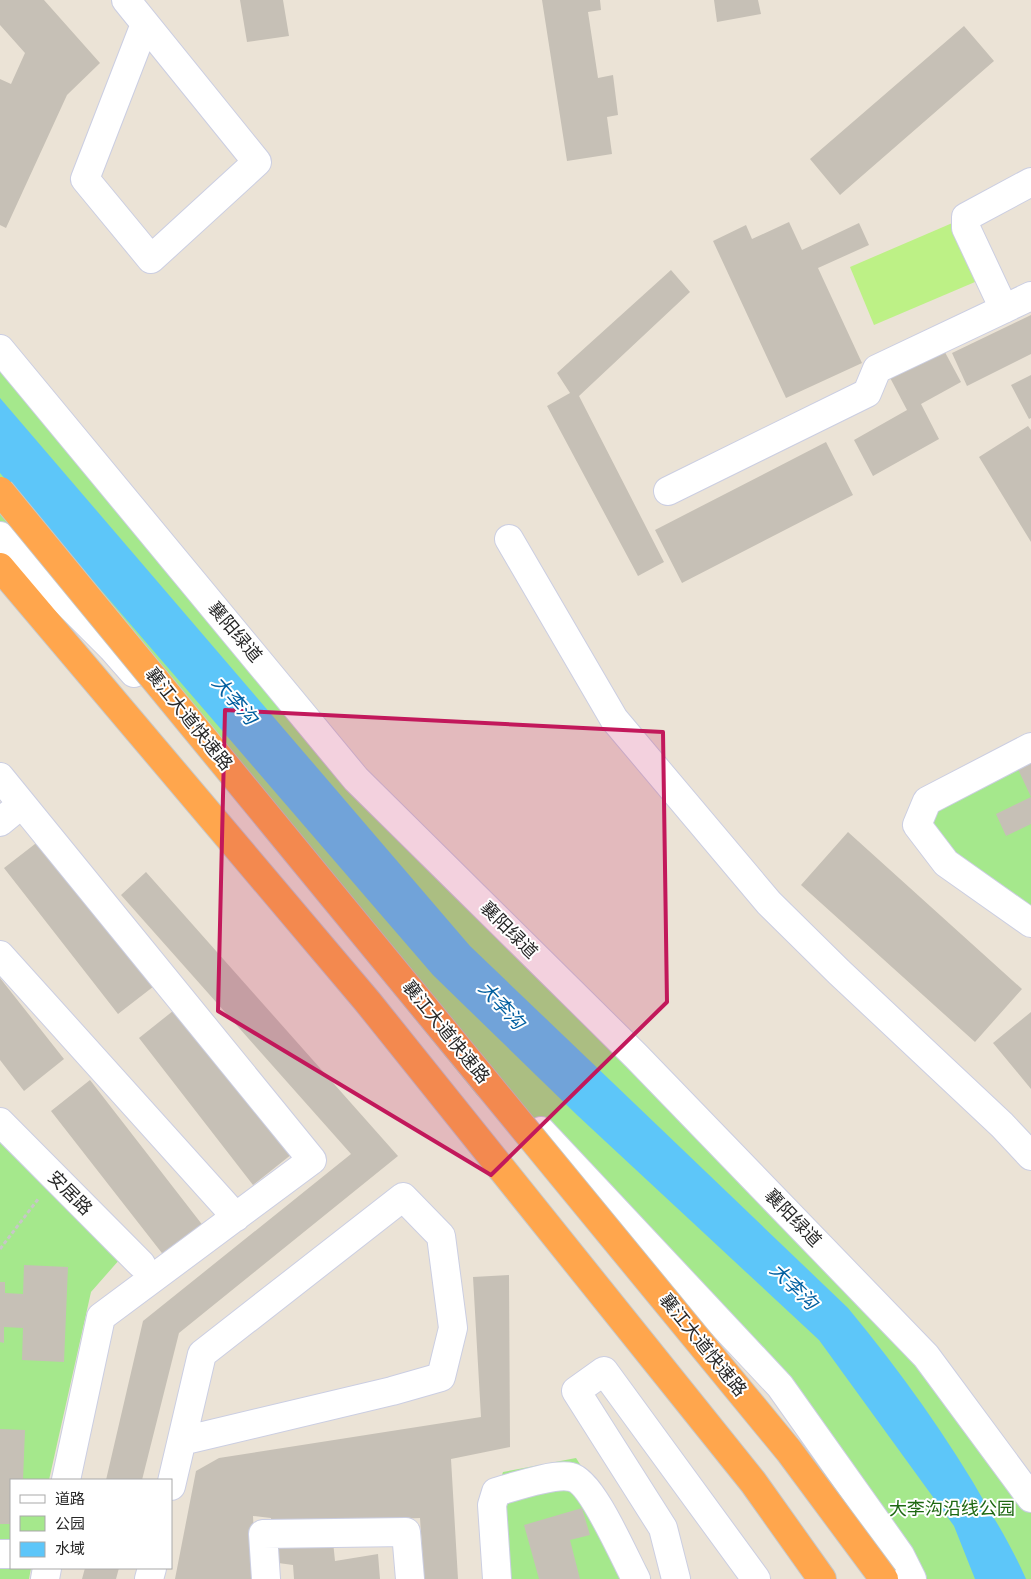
<svg xmlns="http://www.w3.org/2000/svg" width="1031" height="1579" viewBox="0 0 1031 1579" font-family="'DejaVu Sans','Noto Sans SC',sans-serif">
<rect width="100%" height="100%" fill="#ebe3d6"/>
<!-- green -->
<path fill="#a5e88c" d="M0 349 356 779 926 1356 1031 1498V1579H912L780 1386 477 1095 112 648 0 536Z
M1031 747V923L917 825Z
M0 1140 120 1259 91 1292 49 1480H11V1568H31L29 1579H0Z
M576 1458 647 1568 651 1579H497L496 1492 503 1472Z"/>
<!-- pitch -->
<path fill="#bdf186" d="M957 221 982 279 874 325 850 267Z"/>
<!-- water -->
<path fill="#5dc6f9" d="M0 398 470 946 848 1308C900 1371 948 1437 988 1508 1002 1531 1015 1554 1026 1579H975L954 1526 819 1340 577 1115 433 975 0 473Z"/>
<!-- building -->
<path fill="#c6c0b6" d="M0 0H44L100 63 67 95 6 228 0 225V79L11 84 25 53 0 25Z
M240 0H283L289 36 247 42Z
M542 0H600L601 10 588 12 598 78 613 75 618 115 607 117 612 154 567 161Z
M714 0H758L761 14 717 22Z
M964 26 994 61 840 195 810 159Z
M789 222 802 250 859 223 869 245 818 268 862 363 786 398 713 241 746 225 752 239Z
M671 270 690 292 579 396 664 562 638 576 547 406 570 393 557 373Z
M1031 315V354L967 386 952 353Z
M940 343 961 382 921 404 939 439 873 476 854 440 907 410 887 372Z
M1031 375V418L1029 419 1011 385Z
M1028 426 1031 430V542L979 457Z
M826 442 853 495 682 583 655 530Z
M1031 761V824L1006 836 996 814 1031 797 1017 767Z
M848 832 1022 989 975 1042 801 885Z
M44 837 158 983 118 1014 4 868Z
M146 872 398 1156 179 1333 142 1480H106L143 1321 351 1154 121 895Z
M0 978 64 1059 24 1091 0 1060Z
M178 1007 292 1154 253 1185 139 1038Z
M1031 1012V1089L993 1043Z
M90 1080 204 1227 165 1257 51 1111Z
M24 1265 68 1267 64 1362 22 1360 23 1328 4 1327V1343L0 1342V1282H5V1293L23 1294Z
M509 1275 510 1447 451 1459 458 1579H424L420 1518 331 1522 335 1561 378 1554 380 1579H294L293 1565 271 1562V1518L253 1516 256 1579H175L196 1471 219 1458 481 1417 473 1277Z
M0 1429 25 1430 23 1480H11V1524H0Z
M582 1508 590 1535 570 1540 580 1579H539L524 1525Z
M85 1568H119L116 1579H82Z"/>
<g fill="none" stroke-linecap="round" stroke-linejoin="round">
<defs>
<path id="minor" d="M126 0 257 162 151 259 85 179 145 24
M1004 309 966 228V217L1031 182
M0 349 356 779 636 1056 926 1356 1031 1498
M668 491 867 393 877 369 1031 296
M0 536 112 648 134 673
M509 539 614 719 769 903 839 972 1002 1125 1031 1156
M1031 747 927 801 917 825 946 863 1031 923
M0 777 312 1160 101 1317 66 1480
M0 822 22 804
M0 955 236 1217
M0 1122 141 1264
M541 1131 780 1386 900 1555 912 1579
M171 1486 202 1354 403 1197 441 1236 453 1328 441 1377 392 1391 182 1441
M0 1554H11
M45 1579 47 1568
M149 1579 152 1568
M266 1579 263 1534 406 1532 410 1579
M497 1579 492 1505 496 1492C514 1487 554 1473 571 1477 592 1481 625 1559 636 1579
M676 1579 663 1528 576 1391 604 1371 756 1579"/>
<path id="highway" d="M0 567 367 1001 753 1482 822 1579"/>
</defs>
<!-- minor casing -->
<use href="#minor" stroke="#cbcee2" stroke-width="30"/>
<!-- highway casing -->
<use href="#highway" stroke="#c7c7c7" stroke-width="30"/>
<!-- path -->
<path stroke="#c7c7c7" stroke-width="3" stroke-dasharray="4 2.5" stroke-linecap="butt" d="M0 1249 39 1198"/>
<!-- minor -->
<use href="#minor" stroke="#fff" stroke-width="28"/>
<!-- highway -->
<use href="#highway" stroke="#ffa64d" stroke-width="28"/>
<defs>
<path id="highway-bridge" d="M0 491 789 1451 884 1579"/>
</defs>
<!-- highway-bridge casing -->
<use href="#highway-bridge" stroke="#c7c7c7" stroke-width="30" stroke-linecap="butt"/>
<!-- highway-bridge -->
<use href="#highway-bridge" stroke="#ffa64d" stroke-width="28"/>
</g>
<!-- marked area -->
<path fill="#c2185b" fill-opacity="0.2" stroke="#c2185b" stroke-width="4" stroke-linejoin="round" d="M225 710 663 732 667 1002 491 1175 218 1011Z"/>
<g text-anchor="middle" stroke-width="4" stroke-linejoin="round" paint-order="stroke">
<!-- street labels -->
<g font-size="18" fill="#272727" stroke="#fff">
<text transform="translate(235 632) rotate(50)" y="6">襄阳绿道</text>
<text transform="translate(189 719) rotate(51)" y="6">襄江大道快速路</text>
<text transform="translate(509 930) rotate(45)" y="6">襄阳绿道</text>
<text transform="translate(446 1032) rotate(51)" y="6">襄江大道快速路</text>
<text transform="translate(70 1193) rotate(45)" y="6">安居路</text>
<text transform="translate(793 1218) rotate(46)" y="6">襄阳绿道</text>
<text transform="translate(703 1345) rotate(51)" y="6">襄江大道快速路</text>
</g>
<!-- park labels -->
<g font-size="18" fill="#1e6812" stroke="#fff">
<text x="952" y="1515">大李沟沿线公园</text>
</g>
<!-- water labels -->
<g font-size="19" font-style="italic" fill="#015fa0" stroke="#fff">
<text transform="translate(235 700) rotate(49)" y="7">大李沟</text>
<text transform="translate(502 1005) rotate(47)" y="7">大李沟</text>
<text transform="translate(794 1286) rotate(44)" y="7">大李沟</text>
</g>
</g>
<!-- legend -->
<rect x="10" y="1479" width="162" height="90" fill="#ffffff" stroke="#a9a9a9"/>
<rect x="20" y="1495" width="25" height="8" fill="#ffffff" stroke="#a9a9a9"/>
<text x="55" y="1504" font-size="15" fill="#272727">道路</text>
<rect x="20" y="1516" width="25" height="15" fill="#a5e88c" stroke="#a9a9a9"/>
<text x="55" y="1529" font-size="15" fill="#272727">公园</text>
<rect x="20" y="1542" width="25" height="15" fill="#5dc6f9" stroke="#a9a9a9"/>
<text x="55" y="1554" font-size="15" fill="#272727">水域</text>
</svg>
